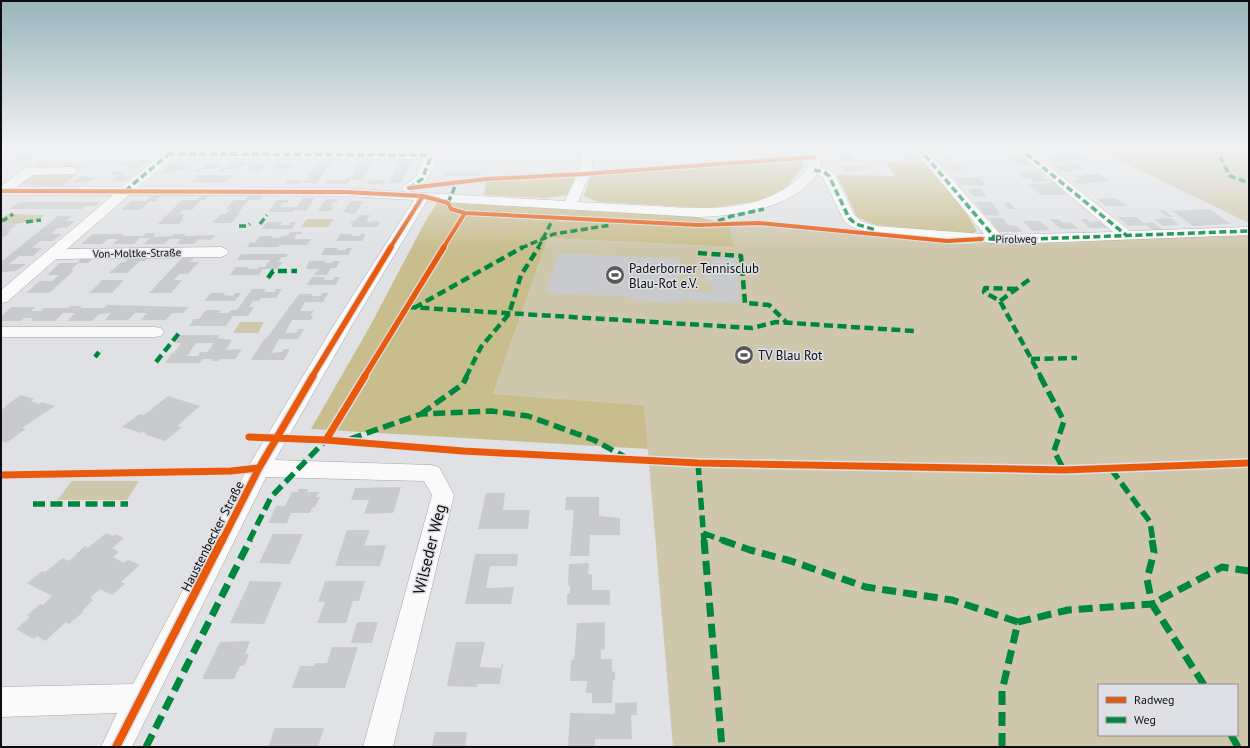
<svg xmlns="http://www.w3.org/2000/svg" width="1250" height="748" viewBox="0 0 1250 748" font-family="'PT Sans',sans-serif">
<rect width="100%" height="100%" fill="#e0e1e4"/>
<!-- green -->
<path fill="#cec7ac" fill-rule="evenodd" d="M1092 147H1249V223Z
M30 173 78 174 61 186 14 184Z
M7 214 45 215 33 223H1V219Z
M307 219H334L328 227H301Z
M729 225 765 226 955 244 1249 235V747H673L644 405 493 394 548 238 733 247ZM1099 685H1237V735H1099Z
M240 322H264L258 333H233Z
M72 481H139L127 500H57Z"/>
<!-- forest -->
<path fill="#c8bd8d" d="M804 160V165L786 188 758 201 710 208 599 202 584 196 591 174Z
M886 162 928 163 966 212 977 231 970 234 876 225 857 217 837 175 895 176Z
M577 175 567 195 546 198 484 195 487 180Z
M440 198 694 216 729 225 734 247 548 238 493 394 644 405 648 449 311 429 369 328 426 220Z"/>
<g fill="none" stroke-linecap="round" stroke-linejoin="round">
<!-- stream -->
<path stroke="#c3b577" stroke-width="3" d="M311 150 314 147"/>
</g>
<!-- building -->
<path fill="#c9cacc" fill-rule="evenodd" d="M64 147H70L64 150H75L66 156H53L61 151H54Z
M832 147H847L854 161 840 160 838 156H842L840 152H835Z
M891 147H912L914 149H893Z
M930 147H947L949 149H932Z
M996 147H1010L1017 152 998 153 993 149 998 148Z
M1032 147H1044L1048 151H1037Z
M151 148H164L158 153H154L152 154H155L150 158H141L144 156H137Z
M88 150H103L96 156H80Z
M1 153 4 154 15 153 1 159Z
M22 153H40L30 160H11Z
M903 154H916L921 156 923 158 906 160Z
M938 154H948L952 159H941Z
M1076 154 1087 160 1062 161 1065 163H1052L1047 159H1055L1050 155Z
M1011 158H1022L1031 165H1019Z
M42 160H50L44 164H56L49 170H31Z
M138 160H150L139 168 126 169 130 166H119L125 162H135Z
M362 160 374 161 361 180 350 179 347 184H325L328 180H345L347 177H351Z
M397 160H414L401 183H388L399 163H395Z
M320 161H332L316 183H301L305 181Z
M64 162H73L69 165H85L76 171H60L66 166H58Z
M232 162H246L239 169H227L224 172H218L223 167H228Z
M172 163H184L181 167H190L187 170H177L174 173H161Z
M249 163H268L260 171H246L250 166H246Z
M276 163H294L288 169H271Z
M208 164H221L216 169H202L200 172H195Z
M1078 164 1085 170H1072L1074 172H1068L1060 171 1053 165Z
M948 165H965L967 168H961L964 171H954Z
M841 166H867L869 169H861L862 171H844Z
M115 171H126L121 175 132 176 125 181H111L119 175H110Z
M446 171H482L480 176H442Z
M1039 172 1048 181 1035 182 1032 179H1024L1017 173Z
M1099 174 1109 181 1078 184 1073 180H1080L1074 175Z
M198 175H233L227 182H191Z
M80 176H86L85 177H97L89 182 71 183Z
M953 177H979L986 185H959Z
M288 180H302L299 184H285Z
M370 180H385L383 184H368Z
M1054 183 1068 195H1041L1028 184Z
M968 189H981L986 197 973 196Z
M249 195H264L260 200H249L237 214H240L231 223H212L221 214H225L230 209H226L234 200H245Z
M151 196H161L156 201H150L140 210H121L131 201H146Z
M200 196H209L205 200H201L192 210H183L179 214H185L181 218H184L179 224H158L182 200H196Z
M303 198H315L306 211 294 210 293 212H268L277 200H289L287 203H283L280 207H297Z
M1116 198 1126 206H1106L1097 199Z
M326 199H338L337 202H333L330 206H334L331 211H318Z
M351 201H363L355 214 343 212Z
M19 202H100L96 206H86L82 209H9Z
M975 202H991L1000 213H998L1000 216 985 215Z
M1004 203H1010L1015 209H1009Z
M1209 209 1231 224 1193 226 1172 211Z
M1164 210 1173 217H1168L1159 211Z
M359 215H370L366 222 380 221 377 227H351L353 223H350L352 221H355Z
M58 216H72L66 221H75L67 228H58L51 234H62L53 241H40L32 248H42L33 256H19L9 264H26L16 271 3 272 1 273V262Z
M1118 217H1137L1144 223 1152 222 1163 230H1153L1146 225 1128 226Z
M989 218H1003L1008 225 1017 226 1023 232H996L992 225H994Z
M1171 218 1179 225 1162 226 1154 219Z
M1049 219H1058L1063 223 1071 222 1078 229H1061Z
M1080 219H1087L1090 222 1100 221 1108 228H1090Z
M1023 221H1040L1050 230 1032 231Z
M267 222H282L280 225H289L290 222H296L292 229H262Z
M1 223H19L8 231H11L4 237 1 236Z
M290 232H303L301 234H297L294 239H311L307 245H280L278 247H247L250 242 255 243 260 236H273L271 238H280L282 236H287Z
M146 233H155L153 237 172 236 174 234H186L184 236 216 235 211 240 199 239 194 244H177L181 239H169L164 244H144L150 238H140L134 244H113L118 239H108L102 244H81L93 234H124L122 236H143Z
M340 234H352L351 236H360L361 234H366L362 241H336Z
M325 248H338L337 250H345L347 248H352L348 255H321Z
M558 253 680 259 678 290 712 292V283L705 282V274L712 275V256L737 257 740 303 678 300V303L632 301V297L546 293Z
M241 254H288L286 257H282L278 262H283L277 269H263L259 275H230L236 267H249L248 269H257L259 267H265L270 260H237Z
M131 256H149L145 261H140L127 273H109L121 262H125Z
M184 256H195L190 262H199L188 274H179L174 280H182L171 293H149Z
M83 257H95L88 263H78L71 270H74L70 274 49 293H26L40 281H52L59 275H47L60 263H77Z
M309 261H326L324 263H332L334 261H340L336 268H331L327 275H314L319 269H306Z
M312 277H325L324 280H333L334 277H340L336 285H307Z
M102 280H124L112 293H89Z
M252 289H266L264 292H274L276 289H282L276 298H261L259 301H253L249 307H254L248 316H233L226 326H189L194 319H199L206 310H221L218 313H228L231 310H237Z
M211 293H225L223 295 233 296 235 293H241L235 301H204Z
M322 293H328L323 302H305L300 311H314L310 316H313L311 320H292L287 329 285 333H296L298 329H304L298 339H279L273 350 271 353 282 352 284 349H290L284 360H251L264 339H266L299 294H313L311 296H321Z
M107 305 189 307 183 313H172L166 320H141L147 313H135L128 320H105L111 313 99 314 92 321H67L75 313H63L55 321H31L33 318H24L21 321H1V317L11 307H35L31 311H41L44 308H68L70 306H82L80 308H104Z
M181 335H219L217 338 232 340 226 350 242 349 235 359H220L218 361H211L213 359H203L199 363H165L172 353H174L181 343H175ZM196 343H214L207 352H200L198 356H187Z
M21 395 34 399 31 401 39 404 42 402 55 406 22 428 26 429 6 443 1 441V410L6 407H4Z
M168 396 200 406 177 426 182 427 165 441 146 435 147 434 143 432 141 433 122 427 139 414 144 415Z
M401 487 393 513 364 514 369 500H351L355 488Z
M299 489H308L307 492H319L316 497H320L315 507 312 508 310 513H291L287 523H268L276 506H285L292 492H298Z
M486 493H505L503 510H530L528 529H478Z
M566 497H599V516L620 518V535H590L589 556H570L574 510H565Z
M347 530H370L364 546 386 545 380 566H335Z
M106 533 114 536 116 534 124 538 112 548 119 552 113 557 124 563 128 560 140 565 121 582 125 584 112 595 100 589 90 598 93 600 82 611 83 612 69 624 66 622 45 641 37 636 34 639 16 629 30 617 27 615 40 604 43 605 52 596 27 583 42 571 45 572 63 558 69 561 85 546 88 548Z
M273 534H303L290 564 259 563Z
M475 554H518L517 566H490L486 588 514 587 511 604H465Z
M589 563 588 574H592V590H610V605H567V594L570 593V586L568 585 569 564Z
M250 581 282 582 264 624 230 623Z
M325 581H365L359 601H353L346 623H317L325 602H318Z
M357 622H378L372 643H351Z
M605 622V649L601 650V659H612V671L615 672V680H613L612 703H592V693H586L587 681H570L571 660 574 659 577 623Z
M250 641 245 654H249L244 666H240L234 679H202L220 642Z
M456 642H485L480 667 501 668 502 663H503L500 684H477V687L447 686Z
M332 647H358L345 688H292L300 666H314L315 663H327Z
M637 702V715H631L632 739H595V747H568L570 713 615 714V703Z
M275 728H324L318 747H268Z
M435 732H467L465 747H432Z"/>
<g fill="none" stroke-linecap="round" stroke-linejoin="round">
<defs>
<path id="minor" d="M1 147H56L54 150 50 151 1 152Z
M170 147H183L180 150 424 151 428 152 436 159C431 173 426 188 409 192L565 201 580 168 581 147H593L592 168 578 202C604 203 629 205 655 206 702 209 754 213 793 183 808 172 812 165 805 147H817L821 159V168L828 169 834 173 855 216 861 221 876 226 984 234 912 147H924L1001 235 1113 232 1012 147H1025L1130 231 1249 227V235L1006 244 875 234 851 227 844 221 823 178 817 174C791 210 738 215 698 217L427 201 352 325 275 460 431 465 439 467 454 495 393 747H363L432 495 424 481 266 477 132 747H101L117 713 1 717V687L133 684 251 462 334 325 414 200 345 196 129 195 67 249 221 247 226 249 229 252 226 255 221 257 56 259 7 302 1 303V290L113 195H1V186L26 168 71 167 75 168 77 171 75 174 33 175 16 187H122ZM172 158 421 159 423 160 416 177 402 188 404 191 408 192 345 188 138 187Z
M1 327H155L161 328 164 332 161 336 155 337H1Z"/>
</defs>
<!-- minor casing -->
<use href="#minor" stroke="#a4a4a7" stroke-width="1"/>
<!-- minor -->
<use href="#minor" fill="#fafafb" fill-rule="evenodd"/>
<defs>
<path id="rail" d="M483 164 489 147"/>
</defs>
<!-- rail casing -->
<use href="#rail" stroke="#c9c9ca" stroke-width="3"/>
<!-- rail -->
<use href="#rail" stroke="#dee0e6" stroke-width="2" stroke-dasharray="6" stroke-linecap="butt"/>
<!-- quiet-far3 -->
<path stroke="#00873e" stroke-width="3.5" stroke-dasharray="7 3.5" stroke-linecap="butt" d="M918 147 996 239
M1018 147 1126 235
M1215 147 1230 176 1249 183
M168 154 424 155 430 159 422 179 411 187
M230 155 238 147
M814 170 824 172 829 176 849 218 856 224 876 230
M125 191 177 147
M448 203 456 184
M1 220H4L13 214
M718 221 732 216 764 209
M26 222 41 220
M260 224 267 215
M239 226H247L250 224
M978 238 1006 240 1249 231
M521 248 554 234 611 225
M538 248 554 217"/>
<!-- quiet-far2 -->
<path stroke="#00873e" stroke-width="4.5" stroke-dasharray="9 4.5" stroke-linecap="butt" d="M698 253 741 256 745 303 769 305 786 322
M268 278 273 271H297
M1016 289 985 288 984 292 1000 301 1041 377
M1000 301 1030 279
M407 307 752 328 776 322 914 331
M414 308 523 247
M95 357 99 352
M1031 359 1077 358
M156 362 180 332
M466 377 481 347 509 314 521 275 539 247"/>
<!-- quiet-far1 -->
<path stroke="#00873e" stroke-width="5.5" stroke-dasharray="12 5.5" stroke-linecap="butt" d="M1040 376 1064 421 1054 451 1064 470
M421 414 463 384 467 376
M350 439 421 414 491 411 528 416 594 440 625 457
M698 463 704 541
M1111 469 1150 522 1153 541
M33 504H128
M703 533 725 541
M249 541 271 497 326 440"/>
<!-- quiet -->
<path stroke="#00873e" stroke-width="7" stroke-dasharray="14 7" stroke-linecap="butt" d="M704 540 722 747
M722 540 750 550 791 561 866 587 952 600 1018 622
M1204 685 1152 604 1222 567 1249 571
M1231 735 1238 747
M146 747 250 540
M1002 747V691L1018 622 1068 610 1152 604 1147 579 1154 552 1152 540"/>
<defs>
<path id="cycleway-far3" d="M409 188 487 179 584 174 815 157
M1 191 345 192 423 196 448 203 451 209 465 213 698 225 759 223 947 241 982 239
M390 248 423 196
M443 248 465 213"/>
<path id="cycleway-far2" d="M312 377 391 247
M364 377 444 247"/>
<path id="cycleway-far1" d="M249 437 326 440 463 451 698 463 1064 470 1249 463
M326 440 365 376
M1 475 231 471 259 468
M222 541 259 468 313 376"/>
<path id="cycleway" d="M116 747 222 540"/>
</defs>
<!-- cycleway-far3 casing -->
<use href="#cycleway-far3" stroke="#dee0e6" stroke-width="6"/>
<!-- cycleway-far2 casing -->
<use href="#cycleway-far2" stroke="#dee0e6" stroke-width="8"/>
<!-- cycleway-far1 casing -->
<use href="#cycleway-far1" stroke="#dee0e6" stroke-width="10"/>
<!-- cycleway casing -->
<use href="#cycleway" stroke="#dee0e6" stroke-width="11"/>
<!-- cycleway-far3 -->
<use href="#cycleway-far3" stroke="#e8590c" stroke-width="4"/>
<!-- cycleway-far2 -->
<use href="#cycleway-far2" stroke="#e8590c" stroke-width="5.5"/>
<!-- cycleway-far1 -->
<use href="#cycleway-far1" stroke="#e8590c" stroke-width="7"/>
<!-- cycleway -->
<use href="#cycleway" stroke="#e8590c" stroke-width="8"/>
</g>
<!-- sky -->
<linearGradient id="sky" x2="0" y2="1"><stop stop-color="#99b4bb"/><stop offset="0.59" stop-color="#f1f2f3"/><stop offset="1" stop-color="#f1f2f3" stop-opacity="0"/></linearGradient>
<rect width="1250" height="251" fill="url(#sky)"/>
<!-- icons -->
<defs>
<symbol id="stadium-disc" viewBox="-11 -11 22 22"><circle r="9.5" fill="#58585a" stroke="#dee0e6"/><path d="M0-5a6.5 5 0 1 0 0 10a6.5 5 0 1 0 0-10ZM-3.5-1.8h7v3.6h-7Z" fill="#fff"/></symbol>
</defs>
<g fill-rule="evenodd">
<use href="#stadium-disc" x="604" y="264" width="22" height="22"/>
<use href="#stadium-disc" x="733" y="344" width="22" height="22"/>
</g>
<g text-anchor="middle" stroke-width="3" stroke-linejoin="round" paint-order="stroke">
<!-- far-street labels -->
<g font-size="11" fill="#0e0e10" stroke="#dee0e6">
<text transform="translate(1016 239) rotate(-1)" y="4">Pirolweg</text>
<text transform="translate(137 253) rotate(-1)" y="4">Von-Moltke-Straße</text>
</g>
<!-- poi labels -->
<g font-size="13" fill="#0e0e10" stroke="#dee0e6" text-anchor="start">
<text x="629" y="273">Paderborner Tennisclub<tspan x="629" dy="15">Blau-Rot e.V.</tspan></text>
<text x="758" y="360">TV Blau Rot</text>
</g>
<!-- street labels -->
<g font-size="13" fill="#0e0e10" stroke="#dee0e6">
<text transform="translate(212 536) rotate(-63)" y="5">Haustenbecker Straße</text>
</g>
<!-- near-street labels -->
<g font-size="16" fill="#0e0e10" stroke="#dee0e6">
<text transform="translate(429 549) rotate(-76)" y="6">Wilseder Weg</text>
</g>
</g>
<!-- border -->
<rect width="1250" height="748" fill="none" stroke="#0e0e10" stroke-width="4"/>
<!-- legend -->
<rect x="1098" y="684" width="140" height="52" fill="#dee0e6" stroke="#8b8c90"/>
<rect x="1106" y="697" width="20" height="6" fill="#e8590c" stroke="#8b8c90"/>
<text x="1134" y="704" font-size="12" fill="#0e0e10">Radweg</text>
<rect x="1106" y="717" width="20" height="6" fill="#00873e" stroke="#8b8c90"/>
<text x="1134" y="724" font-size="12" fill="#0e0e10">Weg</text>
</svg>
